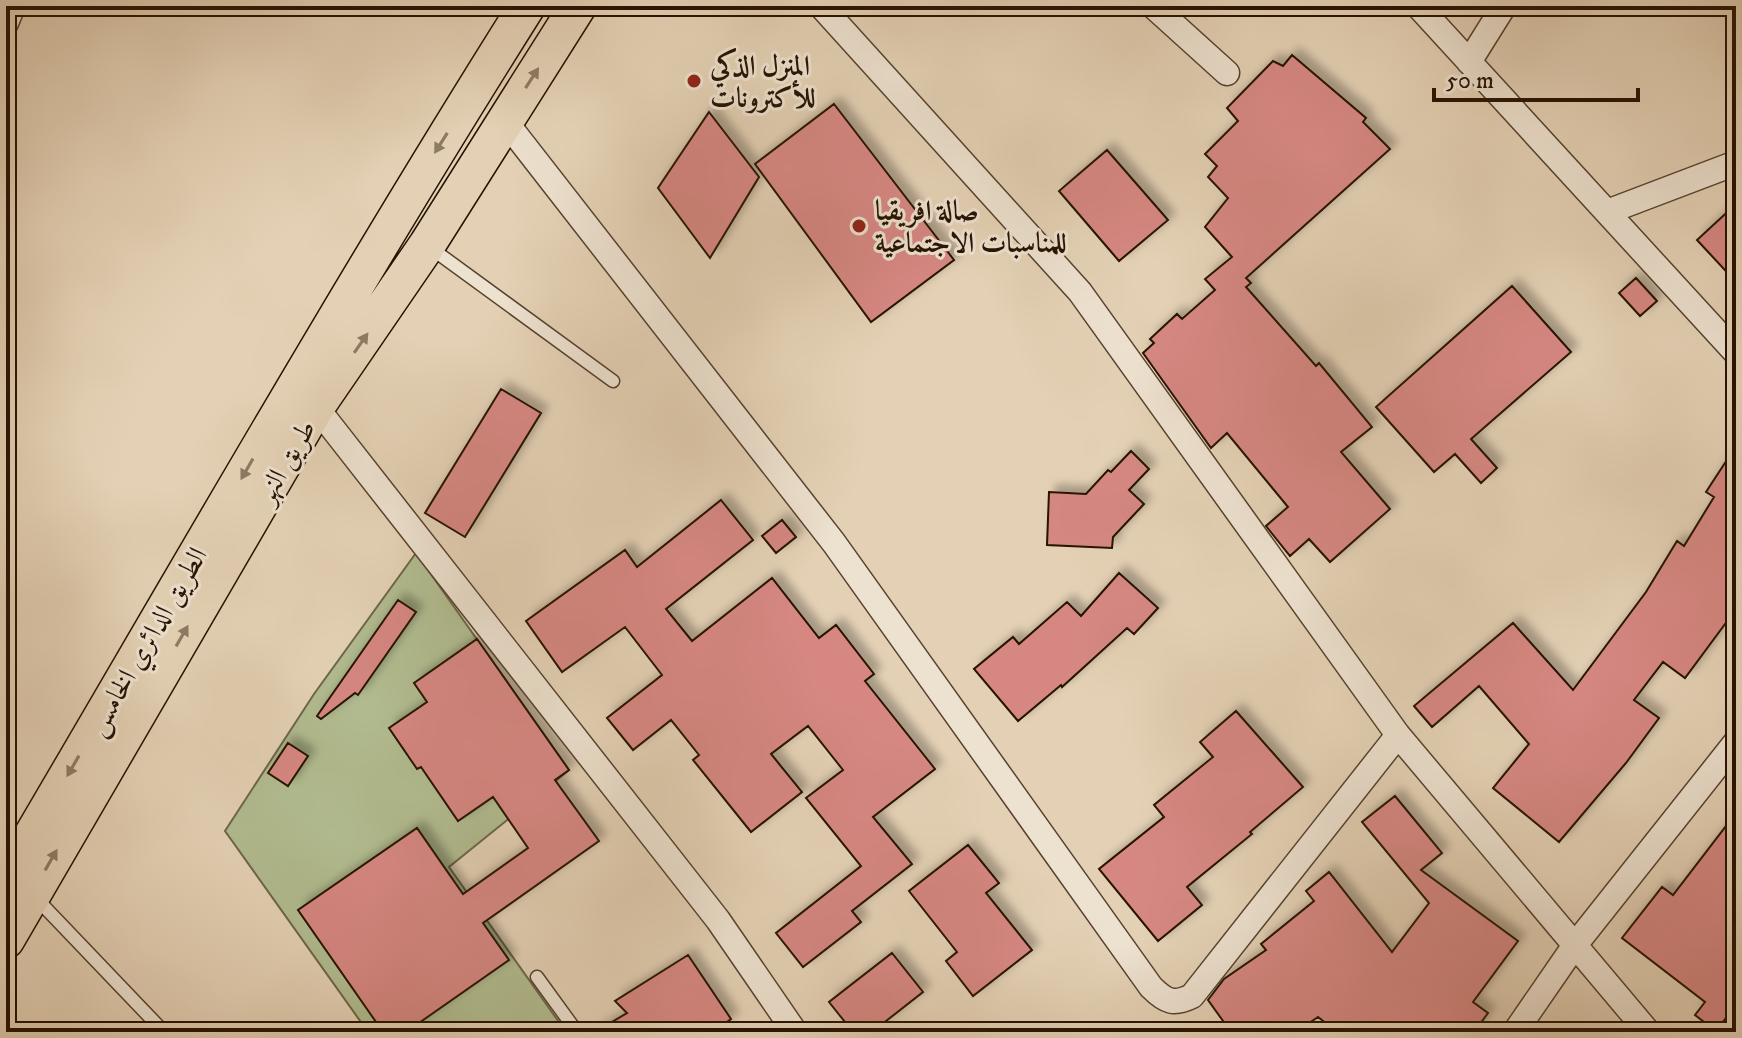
<svg xmlns="http://www.w3.org/2000/svg" width="1742" height="1038" viewBox="0 0 1742 1038" font-family="'IM FELL DW Pica',Amiri,serif">
<defs>
<filter id="shadow"><feDropShadow dx="7" dy="-7" stdDeviation="4" flood-color="#0004"/></filter>
</defs>
<rect width="100%" height="100%" fill="#e4d1b5"/>
<filter id="stains"><feTurbulence type="fractalNoise" baseFrequency=".0025" numOctaves="4"/><feColorMatrix values="0 0 0 0 .2 0 0 0 0 .09 0 0 0 0 .02 0 0 0 .5 -.17"/></filter>
<radialGradient id="worn" r=".72"><stop offset=".6" stop-color="#630" stop-opacity="0"/><stop offset="1" stop-color="#630" stop-opacity=".3"/></radialGradient>
<!-- green -->
<path fill="#b1bc90" stroke="#6c6749" stroke-width="2" d="M416 553 569 770 449 867 566 1032H368L225 831 314 694Z"/>
<!-- building -->
<path fill="#d68782" stroke="#261202" stroke-width="2" filter="url(#shadow)" d="M1292 55 1366 118 1363 122 1390 149 1246 278 1251 283 1246 287 1316 366 1319 363 1372 427 1341 452 1390 509 1330 562 1309 539 1290 556 1266 526 1288 507 1227 433 1211 448 1143 353 1154 343 1150 339 1177 314 1182 319 1215 290 1205 279 1232 257 1205 227 1228 198 1208 177 1217 166 1205 154 1238 121 1227 108 1273 61 1283 66Z
M834 104 954 260 871 322 755 164Z
M709 112 759 177 710 258 658 188Z
M1107 150 1168 220 1119 261 1059 191Z
M1736 204V282L1697 240Z
M1636 278 1657 301 1640 316 1619 293Z
M1512 286 1571 352 1471 439 1497 468 1481 483 1455 454 1434 472 1376 407Z
M501 389 541 413 465 537 425 513Z
M1736 446V625L1728 620 1685 678 1663 662 1634 700 1659 718 1626 763 1559 842 1493 788 1529 744 1479 686 1432 727 1414 706 1513 623 1573 690 1646 592 1677 541 1684 546 1714 497 1706 492Z
M1131 451 1149 469 1129 490 1144 504 1113 537 1112 548 1047 545 1049 492 1086 494 1108 470 1111 472Z
M721 500 753 540 666 609 692 641 772 578 819 638 836 625 874 674 865 681 935 769 873 817 912 864 852 911 861 922 803 967 776 933 861 866 806 798 843 770 808 726 771 754 802 792 751 832 693 760 699 755 671 720 633 750 607 718 662 675 625 627 562 672 526 621 625 550 637 567Z
M782 520 796 537 776 553 762 536Z
M1119 573 1158 608 1134 634 1127 628 1062 687 1061 685 1018 721 974 669 1013 637 1019 644 1067 602 1081 616Z
M398 600 416 612 358 695 355 693 321 719 317 716Z
M477 639 569 770 555 780 599 841 483 923 509 960 406 1032H383L298 910 417 828 463 894 528 848 493 797 458 821 421 767 417 769 389 728 427 702 414 683Z
M1236 711 1303 787 1250 832 1252 834 1187 887 1202 905 1158 941 1099 869 1164 817 1154 805 1213 757 1200 742Z
M288 743 308 756 288 786 268 773Z
M1395 796 1442 853 1421 870 1518 941 1473 1002 1488 1013 1474 1032H1337L1318 1017 1296 1032H1231L1208 1000 1224 979 1266 950 1261 944 1314 901 1306 891 1329 872 1392 952 1429 903 1362 822Z
M1736 813V1026L1726 1018 1716 1031 1695 1015 1705 1002 1622 938 1662 887 1673 895Z
M968 845 999 883 986 893 1032 950 973 996 946 961 957 952 909 891Z
M892 953 923 992 872 1032H853L829 1002Z
M688 955 731 1019 713 1032H595L627 1013 615 1001Z"/>
<g fill="none" stroke-linecap="round" stroke-linejoin="round">
<defs>
<path id="service" d="M428 246 613 381
M34 896 164 1032
M537 977 577 1032"/>
<path id="minor" d="M821 6 1080 292 1398 735 1648 1032
M1153 6 1227 73
M1418 6 1736 353
M6 23 13 6
M1469 62 1504 6
M505 121 834 543 1151 987C1166 1002 1174 1005 1192 996L1398 735
M1607 212 1736 163
M316 407 718 920 795 1032
M1515 1032 1575 945 1736 742"/>
<path id="primary" d="M6 880C178 588 346 293 527 6
M6 940 316 407 427 245 578 6"/>
</defs>
<!-- service casing -->
<use href="#service" stroke="#56422f" stroke-width="15"/>
<!-- minor casing -->
<use href="#minor" stroke="#56422f" stroke-width="27"/>
<!-- primary casing -->
<use href="#primary" stroke="#261202" stroke-width="39"/>
<!-- service -->
<use href="#service" stroke="#ede1cf" stroke-width="12"/>
<!-- minor -->
<use href="#minor" stroke="#ede1cf" stroke-width="24"/>
<!-- primary -->
<use href="#primary" stroke="#e4d1b5" stroke-width="36"/>
</g>
<!-- one-way arrows -->
<defs><path id="oneway-solid" d="M-6-.8H1V-3.2L6.5 0L1 3.2V.8H-6Z" transform="scale(2)"/></defs>
<g fill="#8e7b64">
<use href="#oneway-solid" transform="translate(532 78) rotate(-57)"/>
<use href="#oneway-solid" transform="translate(441 143) rotate(122)"/>
<use href="#oneway-solid" transform="translate(361 343) rotate(-55)"/>
<use href="#oneway-solid" transform="translate(247 469) rotate(120)"/>
<use href="#oneway-solid" transform="translate(182 636) rotate(-60)"/>
<use href="#oneway-solid" transform="translate(73 766) rotate(120)"/>
<use href="#oneway-solid" transform="translate(51 860) rotate(-60)"/>
</g>
<!-- markers -->
<g fill="#8f2418" stroke="#ede1cf" stroke-width="3">
<circle cx="694" cy="81" r="8"/>
<circle cx="859" cy="226" r="8"/>
</g>
<g text-anchor="middle" stroke-width="6" stroke-linejoin="round" paint-order="stroke">
<!-- poi labels -->
<g font-size="28" font-weight="bold" fill="#261202" stroke="#ede1cf" text-anchor="start">
<text x="710" y="75">المنزل الذكي<tspan x="710" dy="32">للأكترونات</tspan></text>
<text x="875" y="220">صالة افريقيا<tspan x="875" dy="32">للمناسبات الاجتماعية</tspan></text>
</g>
<!-- street labels -->
<g font-size="28" fill="#261202" stroke="#ede1cf">
<text transform="translate(285 461) rotate(-60)" y="10">طريق النهر</text>
<text transform="translate(146 641) rotate(-60)" y="10">الطريق الدائري الخامس</text>
</g>
</g>
<!-- margin -->
<rect width="1742" height="1038" fill="none" stroke="#e4d1b5" stroke-width="32"/>
<rect x="8" y="8" width="1726" height="1022" fill="none" stroke="#261202" stroke-width="4"/>
<rect x="16" y="16" width="1710" height="1006" fill="none" stroke="#261202" stroke-width="2"/>
<!-- scale -->
<path d="M1434 88v12h204v-12" fill="none" stroke="#261202" stroke-width="4"/>
<text x="1446" y="88" font-size="24" fill="#261202" stroke="#ede1cf" stroke-width="6" paint-order="stroke">50 m</text>
<rect width="100%" height="100%" filter="url(#stains)"/>
<rect width="100%" height="100%" fill="url(#worn)"/>
</svg>
